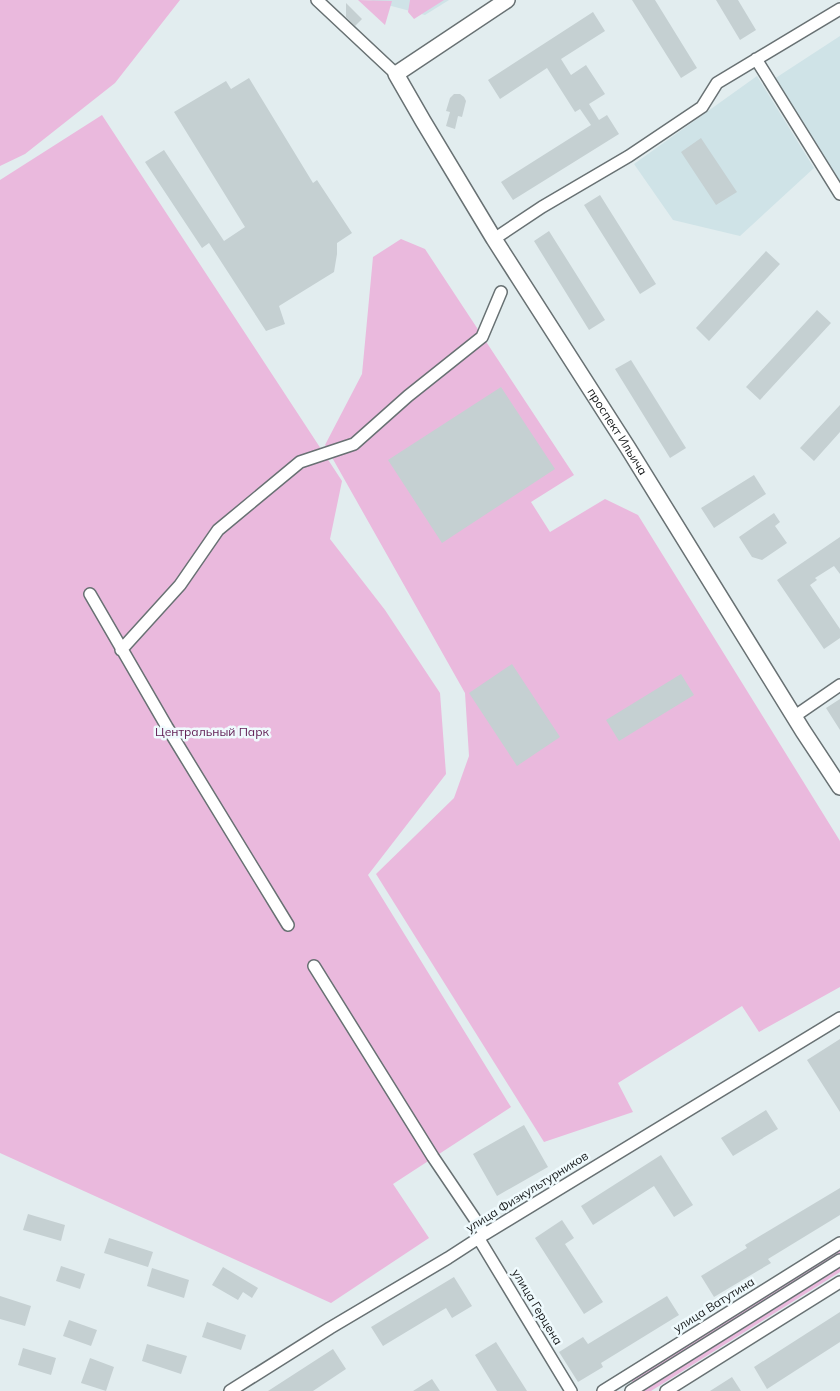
<svg xmlns="http://www.w3.org/2000/svg" width="840" height="1391" viewBox="0 0 840 1391" font-family="Mulish,sans-serif">
<rect width="100%" height="100%" fill="#e2edef"/>
<!-- built -->
<path fill="#cfe3e7" d="M369 0H449L425 15Z
M840 36V188L771 81Z
M757 76 814 168 740 236 673 220 634 164Z"/>
<!-- green -->
<path fill="#eab9dd" d="M0 0H180L115 83 25 154 0 166Z
M358 0 392 1 385 25Z
M410 0H444L414 19 408 12Z
M102 115 342 481 330 539 385 610 440 693 446 774 368 875 511 1107 393 1184 429 1238 331 1303 0 1153V180Z
M401 239 425 249 574 475 531 502 550 532 605 499 638 515 840 841V987L759 1032 742 1006 618 1083 633 1112 544 1142 376 874 454 798 469 756 465 693 325 445 362 374 373 257Z
M840 1249V1272L651 1391H638L630 1378Z"/>
<!-- building -->
<path fill="#c5d0d2" d="M632 0H655L697 68 681 78Z
M716 0H738L756 30 740 40Z
M346 3 362 19 355 26 346 17Z
M593 12 605 31 561 59 571 75 586 65 605 94 589 104 599 120 607 115 619 134 513 200 501 182 591 125 580 109 575 112 547 68 500 99 488 80Z
M249 78 313 183 317 180 352 233 337 243V254L334 272 279 306 285 324 266 331 209 243 202 248 145 162 164 150 224 241 245 227 174 112 226 81 231 89Z
M454 94H460L464 97 466 101 462 117 458 116 455 129 446 126 450 112 446 111 450 98Z
M701 138 737 192 716 205 681 152Z
M600 195 656 284 640 294 584 205Z
M549 231 605 320 589 330 534 241Z
M766 251 780 264 709 341 696 328Z
M817 310 831 323 760 400 746 387Z
M631 360 686 448 670 458 615 369Z
M501 387 555 469 442 543 388 460Z
M840 405V432L814 461 800 448Z
M754 475 766 494 714 528 701 508Z
M774 513 780 522 775 526 787 543 762 560 752 557 739 537Z
M840 537V574L834 566 815 578 817 580 810 585 840 629V638L824 649 777 580Z
M512 664 560 737 517 766 469 693Z
M681 674 694 695 619 741 606 720Z
M840 699V730L826 708Z
M840 1039V1112L807 1060Z
M766 1110 778 1129 733 1156 721 1138Z
M524 1125 548 1167 497 1196 473 1154Z
M661 1155 693 1205 674 1217 654 1186 593 1225 581 1206Z
M840 1188V1215L768 1259 771 1263 714 1297 701 1276 747 1248 745 1245Z
M28 1214 65 1225 61 1241 23 1230Z
M562 1220 574 1238 565 1244 603 1302 584 1314 535 1238Z
M109 1238 153 1252 148 1267 104 1253Z
M61 1266 85 1274 80 1289 56 1281Z
M223 1267 258 1288 252 1298 243 1292 238 1300 212 1285Z
M152 1268 189 1280 184 1298 147 1286Z
M454 1277 472 1306 452 1318 446 1308 383 1346 371 1327Z
M0 1296 31 1306 25 1326 0 1319Z
M667 1296 679 1315 601 1363 603 1367 578 1382 559 1352 583 1337 588 1344Z
M840 1312V1342L767 1389 754 1367Z
M69 1320 97 1330 91 1346 63 1336Z
M207 1322 246 1335 241 1350 202 1337Z
M496 1342 527 1391H497L475 1355Z
M147 1344 187 1356 181 1374 142 1361Z
M23 1348 56 1358 51 1375 18 1365Z
M333 1349 346 1369 313 1391H268Z
M90 1358 114 1367 106 1391 81 1383Z
M732 1377 741 1391H710Z
M432 1379 440 1391H413Z"/>
<g fill="none" stroke-linecap="round" stroke-linejoin="round">
<defs>
<path id="minor" d="M317 0 396 74
M756 59 840 194
M494 239 542 207 629 156 702 107 717 83 840 9
M90 594 167 727 288 925
M121 650 180 585 218 530 300 462 354 444 408 396 482 337 501 292
M795 716 840 685
M314 966 433 1157 485 1234
M479 1239 571 1391
M230 1391 330 1328 448 1258 485 1234 840 1018
M603 1391 840 1243
M631 1391 840 1260
M666 1391 840 1282"/>
<g id="major">
<path id="s1" d="M507 0 396 74 423 121 494 239 628 448 803 731 840 787"/>
</g>
</defs>
<!-- minor casing -->
<use href="#minor" stroke="#687173" stroke-width="14"/>
<!-- major casing -->
<use href="#major" stroke="#687173" stroke-width="18"/>
<!-- minor -->
<use href="#minor" stroke="#fff" stroke-width="11"/>
<!-- major -->
<use href="#major" stroke="#fff" stroke-width="15"/>
</g>
<g text-anchor="middle" stroke-width="5" stroke-linejoin="round" paint-order="stroke">
<!-- street labels -->
<g font-size="12" fill="#16191a" stroke="#effafd">
<text dy="4" stroke="none"><textPath href="#s1" startOffset="554">проспект Ильича</textPath></text>
<text transform="translate(527 1192) rotate(-32)" y="4">улица Физкультурников</text>
<text transform="translate(714 1305) rotate(-32)" y="4">улица Ватутина</text>
<text transform="translate(537 1307) rotate(59)" y="4">улица Герцена</text>
</g>
<!-- park labels -->
<g font-size="12" fill="#5e1a51" stroke="#effafd">
<text x="212" y="736">Центральный Парк</text>
</g>
</g>
</svg>
